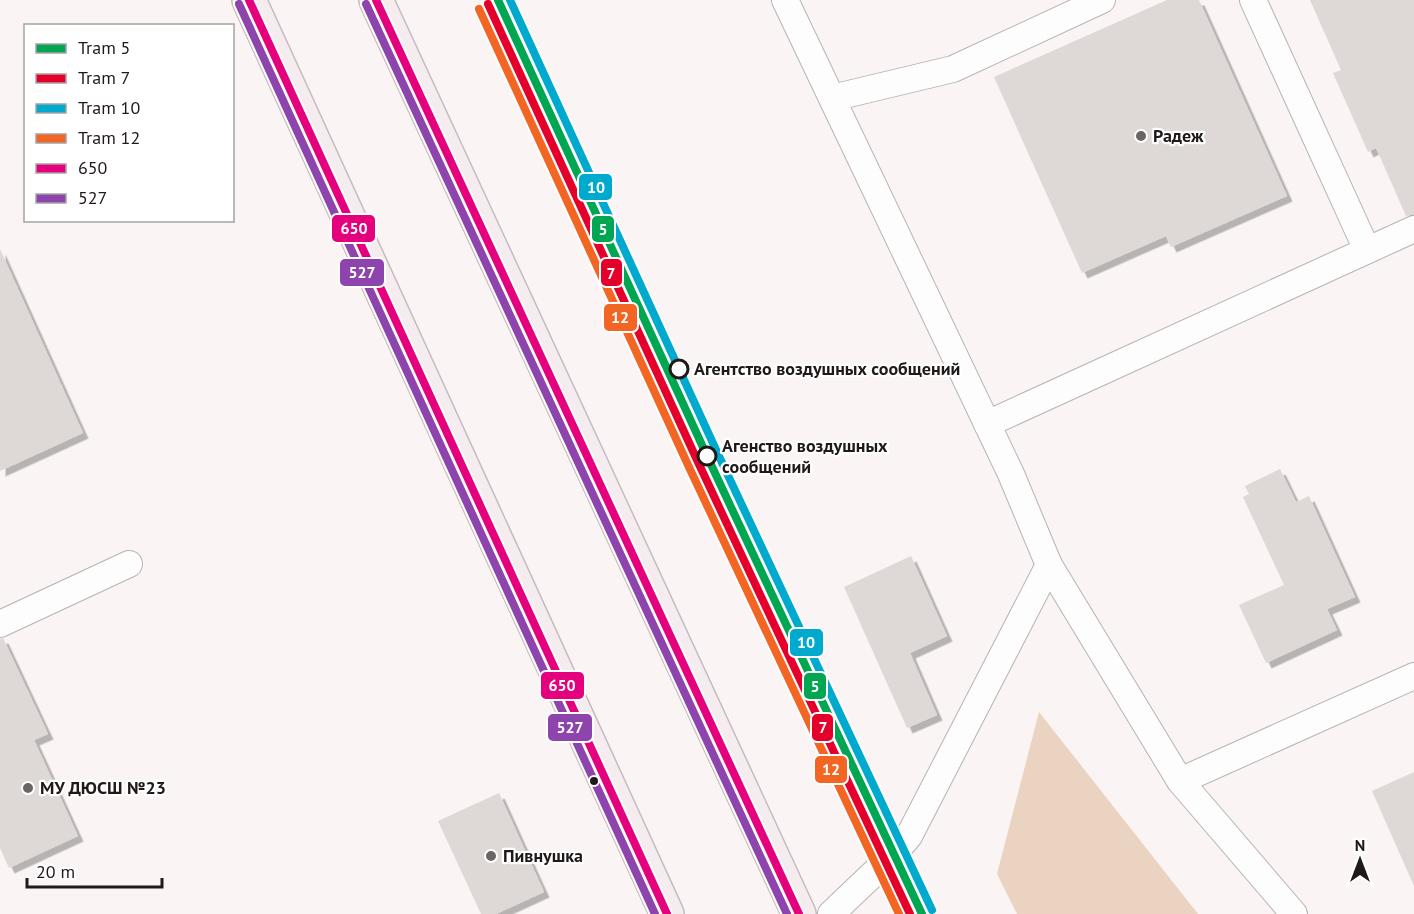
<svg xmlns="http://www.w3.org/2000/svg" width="1414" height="914" font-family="'PT Sans',sans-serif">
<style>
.forest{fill:#ead3c0}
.building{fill:#ded8d6;filter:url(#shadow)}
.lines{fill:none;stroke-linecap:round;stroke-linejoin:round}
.lane-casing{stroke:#b9b2b2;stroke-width:28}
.highway-casing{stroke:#c7bbc0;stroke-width:36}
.lane{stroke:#fefdfd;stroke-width:26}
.highway{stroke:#f5ecf0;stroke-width:33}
.bus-1-casing{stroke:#fff;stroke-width:12}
.bus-2-casing{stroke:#fff;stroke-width:12}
.bus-1{stroke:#e5007d;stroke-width:8}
.bus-2{stroke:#8e44ad;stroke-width:8}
.tram-1-casing{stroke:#fff;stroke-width:12}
.tram-2-casing{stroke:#fff;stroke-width:12}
.tram-3-casing{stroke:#fff;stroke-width:12}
.tram-4-casing{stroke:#fff;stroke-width:12}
.tram-1{stroke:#00a651;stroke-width:8}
.tram-2{stroke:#e4002b;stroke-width:8}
.tram-3{stroke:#00a9ce;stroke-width:8}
.tram-4{stroke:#f26522;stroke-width:8}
.poi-dot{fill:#6c6566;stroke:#fff;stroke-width:2}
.stop-dot{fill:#fff;stroke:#201819;stroke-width:3}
.bus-dot{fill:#201819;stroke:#fff;stroke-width:2}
.labels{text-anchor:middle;stroke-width:4.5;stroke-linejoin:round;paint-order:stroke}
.poi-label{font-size:18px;font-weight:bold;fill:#201819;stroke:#fff;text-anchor:start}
.stop-label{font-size:18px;font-weight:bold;fill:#201819;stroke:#fff;text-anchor:start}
.line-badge{stroke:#fff;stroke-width:2}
.badge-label{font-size:16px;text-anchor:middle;font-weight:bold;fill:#fff}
</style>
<defs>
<filter id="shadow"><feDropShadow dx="5.5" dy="5.5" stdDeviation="0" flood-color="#0004"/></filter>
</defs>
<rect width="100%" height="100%" fill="#faf4f4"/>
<!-- forest -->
<polygon class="forest" points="1039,712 1198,914 1017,914 997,874"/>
<!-- building -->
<g class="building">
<polygon points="1167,0 1199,0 1287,196 1171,247 1166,236 1082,273 994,77"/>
<polygon points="1310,0 1414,0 1414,214 1406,216 1376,148 1368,152 1333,73 1341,70"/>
<polygon points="0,249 83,433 0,471"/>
<polygon points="1280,469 1296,502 1309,496 1355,597 1327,609 1337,630 1266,663 1239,605 1284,585 1243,497 1249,494 1245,486"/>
<polygon points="911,556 947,636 910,653 937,715 907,728 844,587"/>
<polygon points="3,638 48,734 34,740 78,836 9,868 0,848 0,639"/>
<polygon points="1414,772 1414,886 1372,791"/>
<polygon points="499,793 544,892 496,914 481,914 438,821"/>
</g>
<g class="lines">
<defs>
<g id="lane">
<polyline points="785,0 1011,474 1049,565 909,836 894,854 831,914"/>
<polyline points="1253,0 1367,250"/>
<polyline points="832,98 953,69 1102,0"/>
<polyline points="987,424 1414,229"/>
<polyline points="1049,565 1180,781 1414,676"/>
<polyline points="0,624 129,564"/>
<polyline points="1180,781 1294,914"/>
</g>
<g id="highway">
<polyline points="249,0 667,914"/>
<polyline points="376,0 799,914"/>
</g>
</defs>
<!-- lane casing -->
<use href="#lane" class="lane-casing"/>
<!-- highway casing -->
<use href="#highway" class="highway-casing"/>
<!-- lane -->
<use href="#lane" class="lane"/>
<!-- highway -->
<use href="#highway" class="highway"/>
<defs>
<g id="bus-1">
<polyline points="249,0 667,914"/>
<polyline points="376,0 799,914"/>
</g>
<g id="bus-2">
<polyline points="239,4 655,914"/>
<polyline points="366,4 787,914"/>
</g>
</defs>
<!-- bus-1 casing -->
<use href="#bus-1" class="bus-1-casing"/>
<!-- bus-2 casing -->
<use href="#bus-2" class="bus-2-casing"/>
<!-- bus-1 -->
<use href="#bus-1" class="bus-1"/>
<!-- bus-2 -->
<use href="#bus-2" class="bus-2"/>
<defs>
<polyline id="tram-1" points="498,0 707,456 922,914"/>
<polyline id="tram-2" points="488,4 697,460 910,914"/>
<polyline id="tram-3" points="510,0 717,452 932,910"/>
<polyline id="tram-4" points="479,9 688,465 899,914"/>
</defs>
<!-- tram-1 casing -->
<use href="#tram-1" class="tram-1-casing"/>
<!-- tram-2 casing -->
<use href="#tram-2" class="tram-2-casing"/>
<!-- tram-3 casing -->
<use href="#tram-3" class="tram-3-casing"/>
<!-- tram-4 casing -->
<use href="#tram-4" class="tram-4-casing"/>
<!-- tram-1 -->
<use href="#tram-1" class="tram-1"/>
<!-- tram-2 -->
<use href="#tram-2" class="tram-2"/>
<!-- tram-3 -->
<use href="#tram-3" class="tram-3"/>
<!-- tram-4 -->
<use href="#tram-4" class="tram-4"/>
</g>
<!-- markers -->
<g class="poi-dot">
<circle cx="1141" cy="136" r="6"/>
<circle cx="28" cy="788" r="6"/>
<circle cx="491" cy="856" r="6"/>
</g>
<g class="stop-dot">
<circle cx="679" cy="369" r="9"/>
<circle cx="707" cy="456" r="9"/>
</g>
<circle class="bus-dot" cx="594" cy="781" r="5"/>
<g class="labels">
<!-- poi labels -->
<g class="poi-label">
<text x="1153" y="142">Радеж</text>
<text x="40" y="794">МУ ДЮСШ №23</text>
<text x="503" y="862">Пивнушка</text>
</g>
<!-- stop labels -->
<g class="stop-label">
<text x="694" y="375">Агентство воздушных сообщений</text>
<text x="722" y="452">Агенство воздушных<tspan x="722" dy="21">сообщений</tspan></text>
</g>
</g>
<g class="line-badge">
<rect x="578" y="173" width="35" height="28" rx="6" fill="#00a9ce"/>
<rect x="331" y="214" width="45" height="29" rx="6" fill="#e5007d"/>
<rect x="591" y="215" width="24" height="28" rx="6" fill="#00a651"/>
<rect x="339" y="258" width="46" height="29" rx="6" fill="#8e44ad"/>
<rect x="600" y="258" width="23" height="29" rx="6" fill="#e4002b"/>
<rect x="603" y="303" width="35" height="29" rx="6" fill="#f26522"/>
<rect x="789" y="628" width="35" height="29" rx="6" fill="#00a9ce"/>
<rect x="540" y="671" width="45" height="29" rx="6" fill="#e5007d"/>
<rect x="803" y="672" width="24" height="28" rx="6" fill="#00a651"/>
<rect x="547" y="713" width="46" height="29" rx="6" fill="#8e44ad"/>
<rect x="811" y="713" width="23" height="29" rx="6" fill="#e4002b"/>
<rect x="814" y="755" width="34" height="29" rx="6" fill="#f26522"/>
</g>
<g class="badge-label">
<text x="596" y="193">10</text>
<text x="354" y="234">650</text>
<text x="603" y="235">5</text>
<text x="362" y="278">527</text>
<text x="611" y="279">7</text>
<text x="620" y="323">12</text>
<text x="806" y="648">10</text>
<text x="562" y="691">650</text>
<text x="815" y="692">5</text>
<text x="570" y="733">527</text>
<text x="823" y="733">7</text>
<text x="831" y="775">12</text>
</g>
<!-- legend -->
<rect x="24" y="24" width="210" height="198" fill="#ffffff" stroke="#a6a3a3" stroke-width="1.5"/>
<rect x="36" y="44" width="30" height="9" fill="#00a651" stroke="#a6a3a3" stroke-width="1.5"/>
<text x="78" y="54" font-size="18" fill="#201819">Tram 5</text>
<rect x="36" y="74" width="30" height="9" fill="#e4002b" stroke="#a6a3a3" stroke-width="1.5"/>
<text x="78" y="84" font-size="18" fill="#201819">Tram 7</text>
<rect x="36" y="104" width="30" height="9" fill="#00a9ce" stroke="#a6a3a3" stroke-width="1.5"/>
<text x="78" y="114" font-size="18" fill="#201819">Tram 10</text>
<rect x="36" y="134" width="30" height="9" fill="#f26522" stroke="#a6a3a3" stroke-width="1.5"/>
<text x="78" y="144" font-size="18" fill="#201819">Tram 12</text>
<rect x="36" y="164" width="30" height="9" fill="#e5007d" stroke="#a6a3a3" stroke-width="1.5"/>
<text x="78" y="174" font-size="18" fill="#201819">650</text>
<rect x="36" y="194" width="30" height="9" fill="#8e44ad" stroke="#a6a3a3" stroke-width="1.5"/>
<text x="78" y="204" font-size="18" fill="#201819">527</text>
<!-- north arrow -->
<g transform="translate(1360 860)" stroke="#ffffff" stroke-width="4.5" paint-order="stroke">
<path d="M0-4.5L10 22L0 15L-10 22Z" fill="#201819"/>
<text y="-9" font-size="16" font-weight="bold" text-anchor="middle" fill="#201819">N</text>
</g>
<!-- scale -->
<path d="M27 878v9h135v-9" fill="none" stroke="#201819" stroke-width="3"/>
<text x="36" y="878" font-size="18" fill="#201819" stroke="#ffffff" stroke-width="4.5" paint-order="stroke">20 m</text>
</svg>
